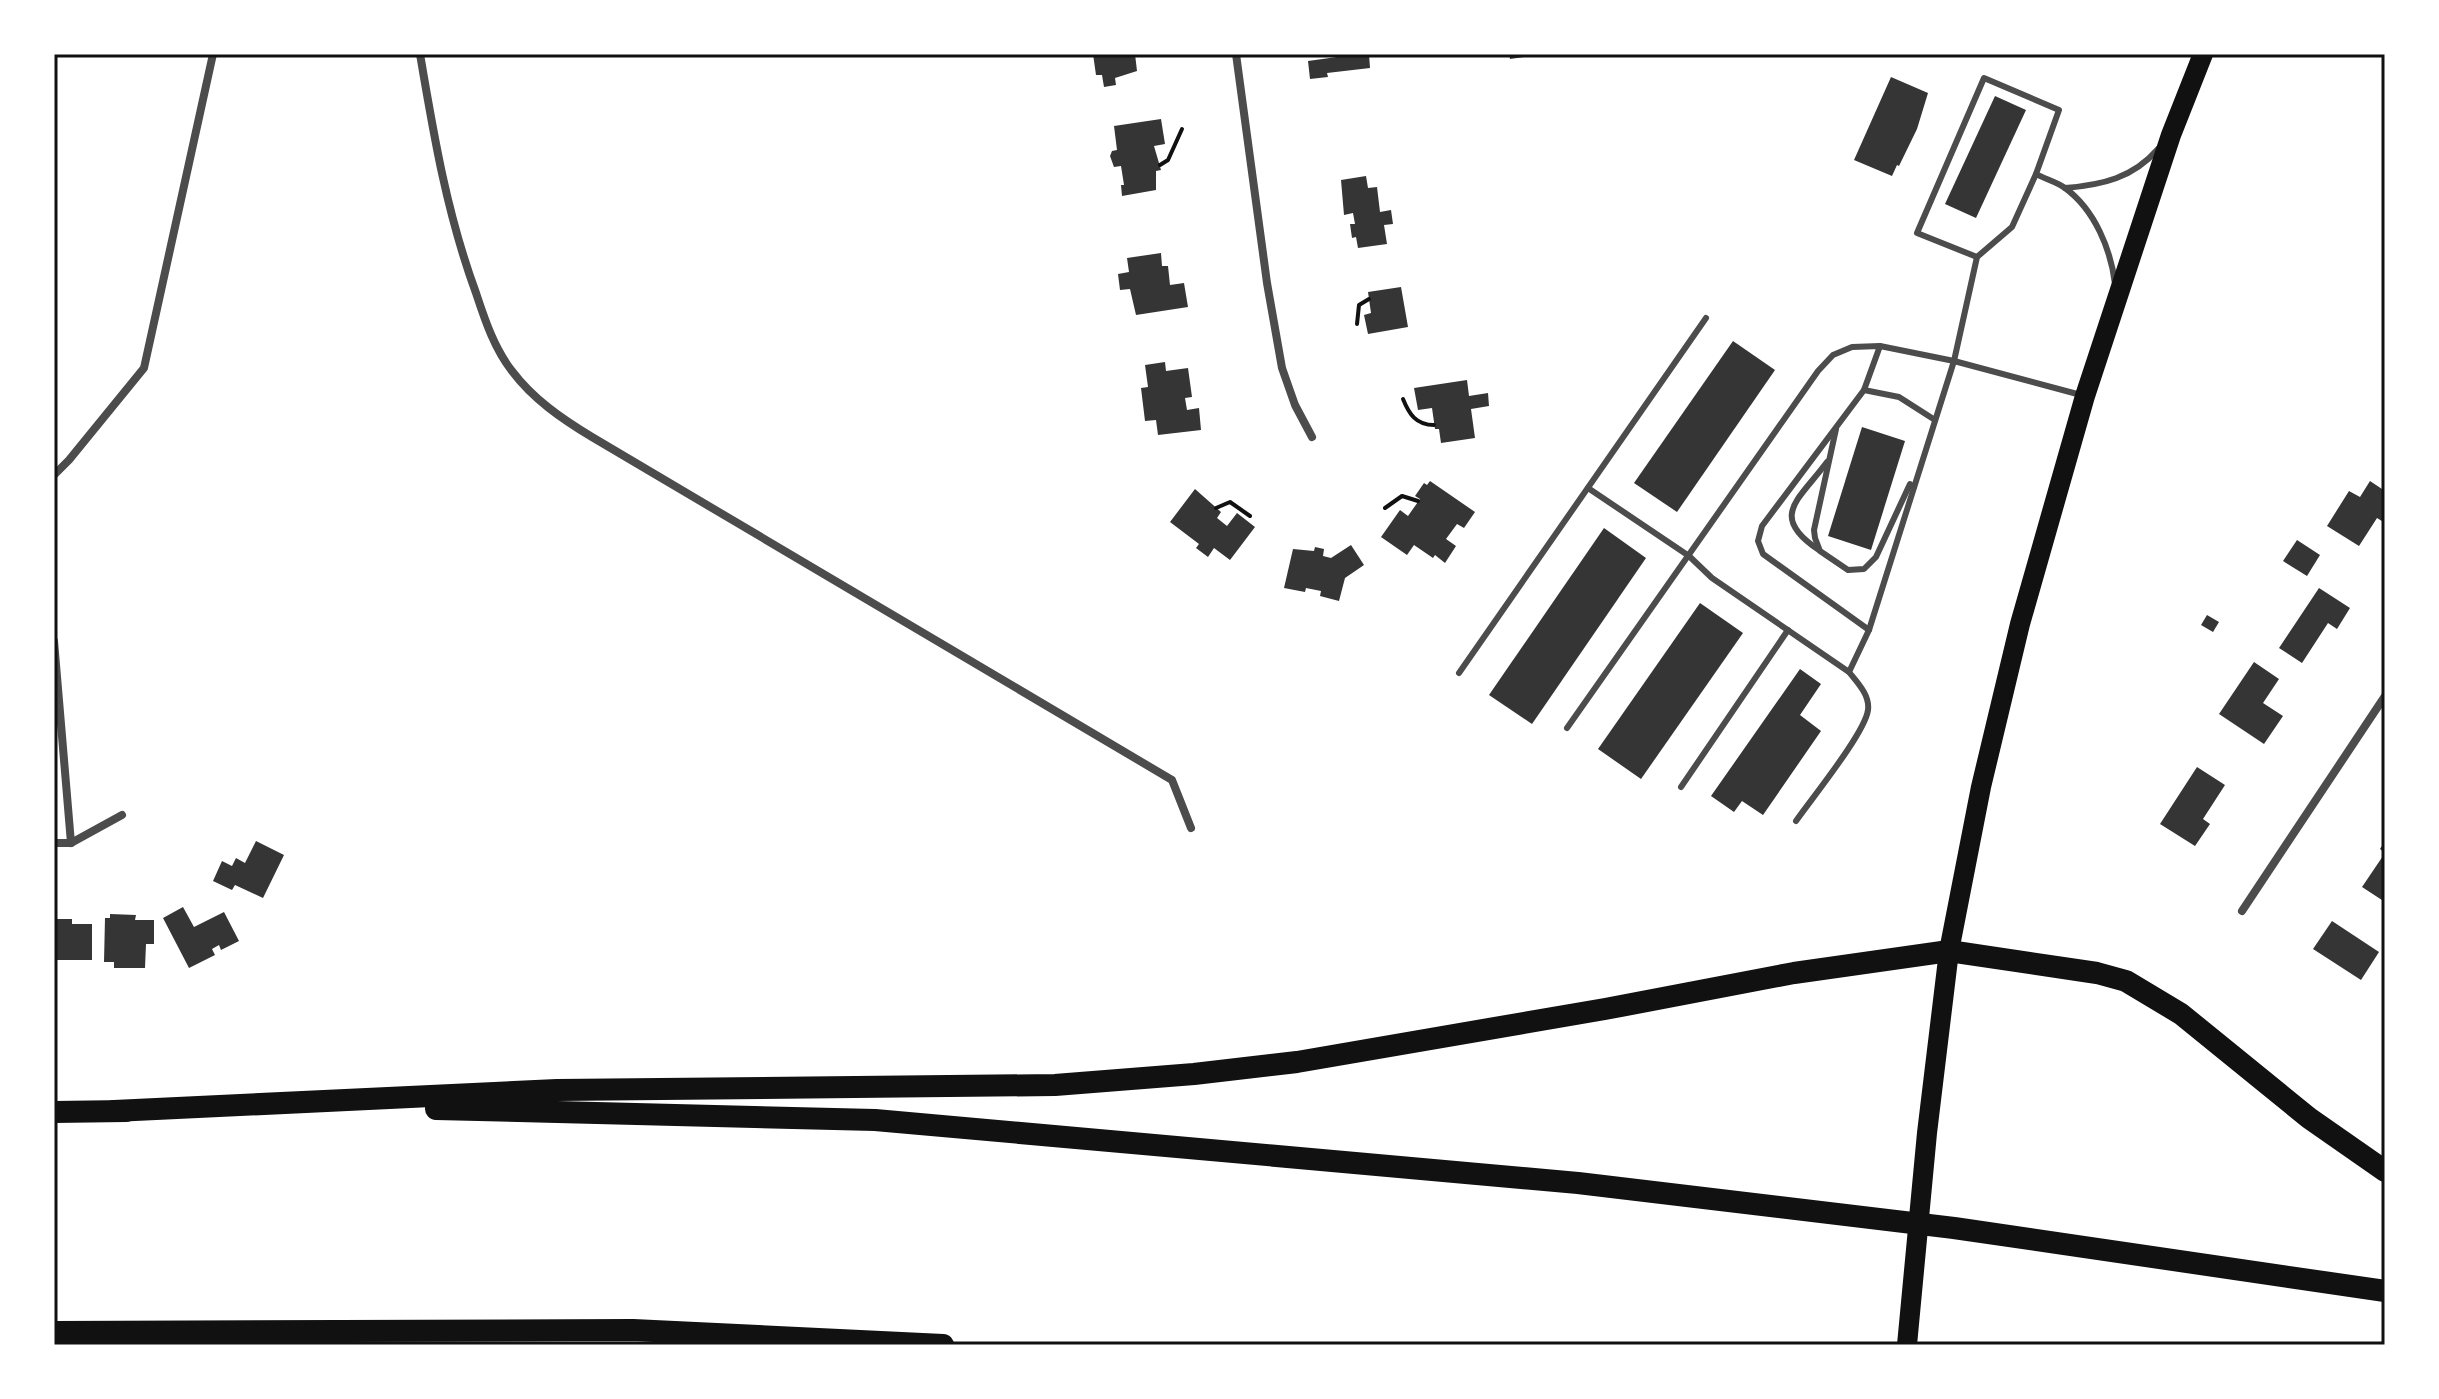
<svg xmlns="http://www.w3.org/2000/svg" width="2439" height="1399" font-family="'Asap Condensed',sans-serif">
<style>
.building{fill:#353535}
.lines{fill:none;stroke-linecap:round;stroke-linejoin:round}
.path{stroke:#111;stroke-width:4}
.service{stroke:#4c4c4c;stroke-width:6}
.minor{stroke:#4c4c4c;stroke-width:8}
.primary{stroke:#111;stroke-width:20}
.motorway{stroke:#111;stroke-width:22}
.neatline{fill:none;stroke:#111;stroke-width:3}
</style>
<rect width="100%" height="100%" fill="#fff"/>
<!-- building -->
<g class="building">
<polygon points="1093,54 1135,54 1137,71 1115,78 1116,85 1104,87 1102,75 1096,75"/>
<polygon points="1344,54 1369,54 1370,68 1327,73 1328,77 1310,79 1308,61 1344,56"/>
<polygon points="1509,54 1532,54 1532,56 1510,59"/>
<polygon points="1891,77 1928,93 1917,129 1899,166 1897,165 1892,176 1854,160"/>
<polygon points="1995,96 2026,110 1976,218 1945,204"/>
<polygon points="1161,119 1165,144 1154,146 1161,170 1156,171 1156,190 1122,196 1121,185 1124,185 1121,166 1114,167 1110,156 1112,151 1117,150 1114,126"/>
<polygon points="1366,176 1368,188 1377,187 1380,212 1391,210 1393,224 1384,225 1387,244 1358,248 1356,237 1352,238 1350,224 1355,224 1353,213 1344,215 1341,180"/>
<polygon points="1161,253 1162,266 1168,266 1170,285 1184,283 1188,307 1136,315 1130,289 1120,290 1118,274 1129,272 1127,258"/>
<polygon points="1401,287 1408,327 1368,334 1364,315 1371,313 1368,292"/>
<polygon points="1733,341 1775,370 1677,512 1634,483"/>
<polygon points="1165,362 1166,371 1188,368 1192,397 1185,398 1187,410 1199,408 1201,430 1158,435 1156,420 1145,421 1141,388 1148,387 1145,365"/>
<polygon points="1467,380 1469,396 1488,393 1489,406 1471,409 1475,438 1441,443 1439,429 1435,429 1432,408 1418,410 1414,388"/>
<polygon points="1862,427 1905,441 1871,550 1828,536"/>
<polygon points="1430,481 1475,512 1464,528 1457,524 1446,539 1456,546 1445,563 1435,555 1433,558 1414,545 1407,555 1381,537 1400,510 1408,516 1420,499 1415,496 1424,483 1427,485"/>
<polygon points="2370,481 2385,491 2385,523 2377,518 2359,546 2327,526 2349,491 2360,497"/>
<polygon points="1195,489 1221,512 1217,518 1227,526 1237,513 1255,527 1230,560 1214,548 1208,557 1196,548 1199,544 1170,522"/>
<polygon points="1604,528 1646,558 1532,724 1489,695"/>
<polygon points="2297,540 2320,555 2307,576 2283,561"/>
<polygon points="1351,545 1364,565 1345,578 1339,601 1320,596 1321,591 1306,588 1305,592 1284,588 1293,549 1314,551 1315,547 1324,549 1323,556 1331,558"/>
<polygon points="2319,588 2350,608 2337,629 2328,623 2302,663 2279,648"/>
<polygon points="1700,603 1743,633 1641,779 1598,749"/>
<polygon points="2207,615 2219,622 2213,632 2201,625"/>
<polygon points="2254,662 2279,679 2263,703 2283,716 2264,744 2219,714"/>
<polygon points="1800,669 1821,684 1800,715 1821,731 1763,815 1742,801 1734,812 1711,796"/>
<polygon points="2197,767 2225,785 2203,819 2210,824 2195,846 2160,824"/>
<polygon points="256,841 284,855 263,898 235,885 232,890 213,881 222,861 232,866 236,858 245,863"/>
<polygon points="2385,841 2385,902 2362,887 2385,853 2380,849"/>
<polygon points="183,907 194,927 224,912 239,941 221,950 219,945 212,949 215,955 189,968 163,918"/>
<polygon points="110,914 136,915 135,920 154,920 154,944 146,944 145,968 114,968 114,962 104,962 105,918 110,918"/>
<polygon points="54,919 72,919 72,924 92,924 92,960 54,960"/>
<polygon points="2332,921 2379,952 2361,980 2313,949"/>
</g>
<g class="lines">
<!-- path -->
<g class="path">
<polyline points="1160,165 1168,160 1182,129"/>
<polyline points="1357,324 1359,305 1369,299"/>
<path d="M1403,399C1409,414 1416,425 1434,425"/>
<polyline points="1216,508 1230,502 1250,516"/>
<polyline points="1385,508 1402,496 1418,501"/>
</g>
<!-- service -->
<g class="service">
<path d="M2065,188C2102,185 2133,178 2158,149"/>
<path d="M1977,257L1917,233L1984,78L2059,110L2036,174C2045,179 2057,182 2065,188C2095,210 2111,250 2115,284"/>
<polyline points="1864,390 1899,397 1935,420"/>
<polyline points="1836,429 1814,530 1815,538 1820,551 1848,570 1864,569 1876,557 1910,484"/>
<path d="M1588,488L1689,556L1712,578L1849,672C1857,682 1870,695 1868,710C1865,733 1812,798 1796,821"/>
<path d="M1819,550C1768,516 1799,500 1827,462"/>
<polyline points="1869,630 1763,554 1758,541 1762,526 1864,390 1880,346"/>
<polyline points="1849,672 1869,630 1954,361 1977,257 2012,227 2036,174"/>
<polyline points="1459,673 1706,318"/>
<polyline points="1567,728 1818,371 1833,355 1852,347 1880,346 1954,361 2081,395"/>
<polyline points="1681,787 1788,630"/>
</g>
<!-- minor -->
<g class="minor">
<path d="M420,54C434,137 447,214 476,293C485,320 494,348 512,371C533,399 562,419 592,437L1172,780L1191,828"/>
<polyline points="1236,54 1267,283 1282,368 1295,405 1312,437"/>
<polyline points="54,475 69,460 144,368 213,54"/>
<polyline points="54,641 71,843 54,843"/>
<polyline points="71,843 122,815"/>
<polyline points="2242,911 2385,696"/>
</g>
<!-- primary -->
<polyline class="primary" points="1907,1345 1927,1133 1949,951 1981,787 2020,624 2085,396 2171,135 2203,54"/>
<!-- motorway -->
<g class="motorway">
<polyline points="436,1109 875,1120 1578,1183 1954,1228 2385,1291"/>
<polyline points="114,1111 557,1090 1055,1085 1194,1074 1297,1062 1605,1009 1794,973 1949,951 2097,973 2126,981 2181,1014 2309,1118 2385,1171"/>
<polyline points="54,1112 126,1111"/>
<polyline points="54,1332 633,1330 943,1345"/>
</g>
</g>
<!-- border -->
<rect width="2439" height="1399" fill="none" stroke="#ffffff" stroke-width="112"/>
<rect x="56" y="56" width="2327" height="1287" class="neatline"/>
</svg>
